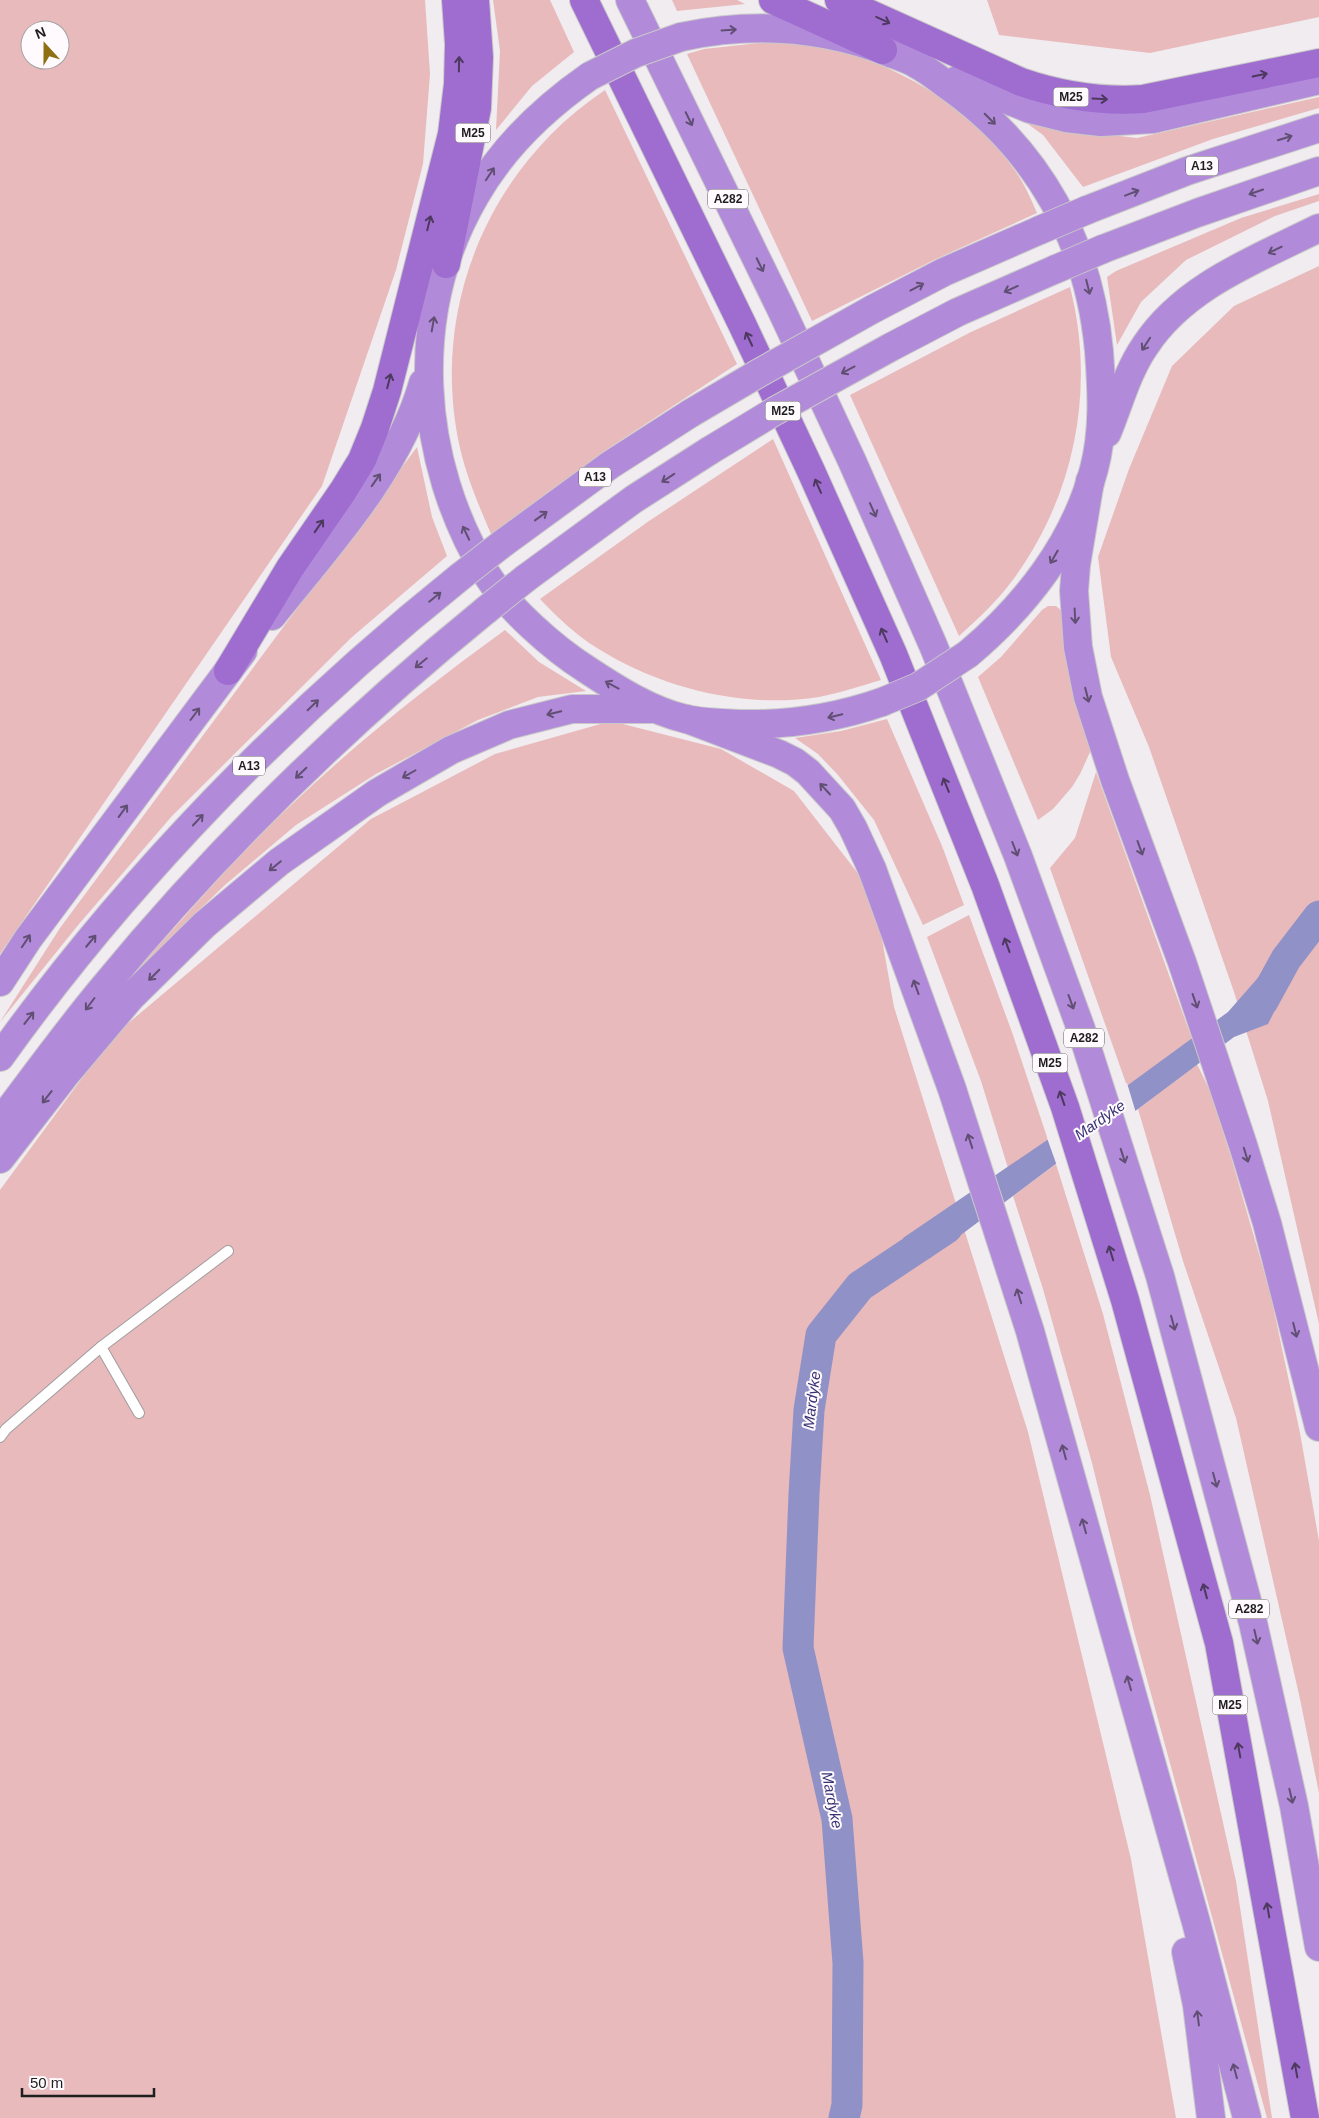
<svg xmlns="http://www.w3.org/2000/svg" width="1319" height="2118" font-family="Helvetica,sans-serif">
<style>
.green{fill:#e8babb;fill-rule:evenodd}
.water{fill:#9092c7}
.pier{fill:#f0ecf0}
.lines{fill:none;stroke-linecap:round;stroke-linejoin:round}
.river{stroke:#9092c7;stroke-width:31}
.service-casing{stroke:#a09da0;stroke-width:12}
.trunk-casing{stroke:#c9c9c9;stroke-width:30}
.motorway-casing{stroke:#c9c9c9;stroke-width:30}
.service{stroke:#fff;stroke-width:10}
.trunk{stroke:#b28ada;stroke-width:28}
.motorway{stroke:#9f6cd0;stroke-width:28}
.trunk-bridge-casing{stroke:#c9c9c9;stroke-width:30;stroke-linecap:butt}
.trunk-bridge{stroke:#b28ada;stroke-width:28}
.oneway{stroke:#4c395d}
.oneway2{stroke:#614f73}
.labels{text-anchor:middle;stroke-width:4;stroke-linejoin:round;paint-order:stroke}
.shield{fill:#fefafd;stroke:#626062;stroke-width:1}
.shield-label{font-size:12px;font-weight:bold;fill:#1f1e1f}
.water-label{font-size:15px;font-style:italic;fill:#363273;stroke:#fefafd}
</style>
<rect width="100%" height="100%" fill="#f0ecf0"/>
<!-- green -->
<g class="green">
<path d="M0,0H425L430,74L423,164L396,270L322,486L0,954ZM30,30H60V60H30Z"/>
<polygon points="493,0 550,0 574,52 532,86 496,130 500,51"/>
<polygon points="672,0 737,0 745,4 677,11"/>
<polygon points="987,0 1319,0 1319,17 1150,53 999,35"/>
<path d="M759,43C773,43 787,42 801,44C884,54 969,103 1016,172C1025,185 1031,199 1037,213L936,259L812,321L687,54L704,49Z"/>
<path d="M605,90L737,364L603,452L491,534C479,506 467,478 460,448C429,310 488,168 605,90Z"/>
<polygon points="1319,97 1319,108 1213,139 1083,187 1043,135 1021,119 1103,134 1137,138"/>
<polygon points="1319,194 1319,201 1275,216 1186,260 1141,302 1117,345 1107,277 1116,271 1241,218"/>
<polygon points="1319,266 1319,1324 1268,1101 1234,992 1149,747 1111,657 1098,557 1129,469 1172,366 1234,306"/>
<path d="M1070,287C1096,389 1075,496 1012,581C997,601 978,619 959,636L850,395L971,332Z"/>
<path d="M773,439L881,680C860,686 840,693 819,697C743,709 661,688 597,648C576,635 557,617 540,599L649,521Z"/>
<polygon points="417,447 432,517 447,556 352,637 172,816 79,924 0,1022 60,928"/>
<polygon points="1048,606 1056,606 1062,611 1096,739 1080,774 1072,787 1053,809 1038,820 978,677 1001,657 1042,610"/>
<path d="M505,630L539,662L586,691L538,697L478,720L376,774L296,825L225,885L135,972C185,916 234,859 288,808C356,743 429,685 505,630Z"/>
<polygon points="887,719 942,846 964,905 923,925 874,820 838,775 818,754 795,738 841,731"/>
<polygon points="611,721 721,749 794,791 874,894 894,1007 1028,1432 1131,1859 1176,2118 0,2118 0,1190 113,1036 371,819 495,754"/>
<polygon points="1096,772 1192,1039 1127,1086 1050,868 1075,838"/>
<polygon points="969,915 1013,1035 1048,1140 1008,1168 981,1081 927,937"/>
<polygon points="1197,1064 1210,1091 1231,1157 1270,1292 1300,1433 1319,1541 1319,1793 1300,1699 1236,1418 1183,1261 1138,1109"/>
<polygon points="1056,1164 1103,1314 1150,1495 1236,1881 1272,2118 1267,2118 1133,1628 1092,1463 1043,1289 1013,1196"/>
</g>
<!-- water -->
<polygon class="water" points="1270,964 1283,985 1274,1012 1268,1024 1234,1037 1138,1109 1057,1163 930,1258 917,1262 903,1238 1128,1085 1228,1012"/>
<!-- pier -->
<polygon class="pier" points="1127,1083 1136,1113 1057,1166 1047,1138"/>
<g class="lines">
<!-- river -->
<g class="river">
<polyline points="1252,1010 1263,1001 1286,959 1319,916"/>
<polyline points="844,2118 847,2105 848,1963 837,1819 798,1648 804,1494 809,1410 821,1335 860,1286 947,1228"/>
</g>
<defs>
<g id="service">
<polyline points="101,1347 139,1413"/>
<polyline points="0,1437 6,1429 101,1347 228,1251"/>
</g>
<g id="trunk">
<polyline points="630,0 781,309 852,461 933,645 1018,856 1081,1029 1160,1276 1253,1623 1294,1806 1319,1947"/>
<path d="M681,37C752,22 822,26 890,53C898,56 908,59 916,64C928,70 940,80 951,88C1040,152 1089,243 1099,351C1102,391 1104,431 1094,469C1075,543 1025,606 968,654"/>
<path d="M590,76C544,108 503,147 475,196C407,313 417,461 487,575C508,608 553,648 586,669C616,689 651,711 686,719C704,723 724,723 742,724C790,725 836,718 882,702"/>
<polyline points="957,80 1030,109 1066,118 1101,122 1154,119 1319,80"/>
<polyline points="1087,210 1187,171 1319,128"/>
<polyline points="1103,249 1197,213 1319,171"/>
<polyline points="873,309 944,272 1040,230"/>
<polyline points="891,347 958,312 1056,269"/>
<path d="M1107,433C1119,404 1127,372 1145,346C1184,286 1257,259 1319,228"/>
<polyline points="1090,481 1076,565 1074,591 1078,647 1088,697 1115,780 1182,962 1243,1145 1267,1223 1319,1427"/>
<polyline points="502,544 610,465 691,413"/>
<polyline points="526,578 634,499 709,451"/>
<path d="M272,616C328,546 398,471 423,383"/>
<polyline points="687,719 779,754 795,762 808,772 842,809 853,828 872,869 952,1089 1030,1331 1196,1922 1247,2118"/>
<polyline points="0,982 28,939 243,651"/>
<path d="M0,1057C128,878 290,713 461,576"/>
<path d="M0,1122C34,1077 68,1030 104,987C218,848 346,724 486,610"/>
<polyline points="0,1159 66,1074 131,997 204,925 279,862 377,793 451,750 509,725 572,709 651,709"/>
<polyline points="1186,1952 1197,2005 1211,2118"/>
</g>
<g id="motorway">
<polyline points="584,0 742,324 811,471 893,654 985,885 1065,1107 1125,1300 1219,1643 1305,2118"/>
<polyline points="773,0 883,50"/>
<path d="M839,0L1021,82C1062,96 1100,102 1143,99L1319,63"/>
<polyline points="446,264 477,108 479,57 475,0"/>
<polyline points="228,671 290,568 343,491 362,460 375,428 387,391 452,134 458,84 459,44 456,0"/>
</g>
</defs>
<!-- service casing -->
<use href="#service" class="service-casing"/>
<!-- trunk casing -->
<use href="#trunk" class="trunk-casing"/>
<!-- motorway casing -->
<use href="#motorway" class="motorway-casing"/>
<!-- service -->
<use href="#service" class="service"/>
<!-- trunk -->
<use href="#trunk" class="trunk"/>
<!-- motorway -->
<use href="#motorway" class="motorway"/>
<defs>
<g id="trunk-bridge">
<polyline points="590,76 636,53 681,37"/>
<polyline points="1040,230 1087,210"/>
<polyline points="1056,269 1103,249"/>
<polyline points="691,413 759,373 873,309"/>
<polyline points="709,451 775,411 891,347"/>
<polyline points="461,576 502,544"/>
<polyline points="486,610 526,578"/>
<polyline points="882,702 918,687 968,654"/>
</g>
</defs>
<!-- trunk-bridge casing -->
<use href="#trunk-bridge" class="trunk-bridge-casing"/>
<!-- trunk-bridge -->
<use href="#trunk-bridge" class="trunk-bridge"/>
</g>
<!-- one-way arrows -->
<defs><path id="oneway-shaft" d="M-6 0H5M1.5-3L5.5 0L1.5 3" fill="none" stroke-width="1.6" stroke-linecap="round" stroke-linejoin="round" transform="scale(1.25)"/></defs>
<g class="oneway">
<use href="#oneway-shaft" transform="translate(883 20) rotate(25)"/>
<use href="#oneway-shaft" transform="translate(459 64) rotate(-89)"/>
<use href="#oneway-shaft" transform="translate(1260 75) rotate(-12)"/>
<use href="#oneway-shaft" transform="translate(1100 99) rotate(3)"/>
<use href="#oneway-shaft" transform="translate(429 223) rotate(-76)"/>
<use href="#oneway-shaft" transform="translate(749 339) rotate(-115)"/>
<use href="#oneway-shaft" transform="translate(389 381) rotate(-76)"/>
<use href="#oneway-shaft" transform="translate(818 486) rotate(-114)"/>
<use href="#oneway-shaft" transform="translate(319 526) rotate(-55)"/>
<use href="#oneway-shaft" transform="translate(884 635) rotate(-114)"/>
<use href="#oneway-shaft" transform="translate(946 785) rotate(-112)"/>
<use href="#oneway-shaft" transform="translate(1007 945) rotate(-110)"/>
<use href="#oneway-shaft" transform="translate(1062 1098) rotate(-109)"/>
<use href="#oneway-shaft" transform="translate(1111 1253) rotate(-107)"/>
<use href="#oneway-shaft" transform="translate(1205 1591) rotate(-105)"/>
<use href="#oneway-shaft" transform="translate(1239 1750) rotate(-100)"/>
<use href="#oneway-shaft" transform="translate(1268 1910) rotate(-100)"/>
<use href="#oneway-shaft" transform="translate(1296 2070) rotate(-100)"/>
</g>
<g class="oneway2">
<use href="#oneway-shaft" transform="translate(729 30) rotate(-4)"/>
<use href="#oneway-shaft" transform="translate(689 119) rotate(64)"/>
<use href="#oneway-shaft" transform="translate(990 119) rotate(45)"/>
<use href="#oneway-shaft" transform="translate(1285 138) rotate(-17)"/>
<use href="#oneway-shaft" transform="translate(490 174) rotate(-56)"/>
<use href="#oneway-shaft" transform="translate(1256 192) rotate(161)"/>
<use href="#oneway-shaft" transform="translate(1132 193) rotate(-21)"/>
<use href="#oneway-shaft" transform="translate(1275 250) rotate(154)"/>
<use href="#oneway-shaft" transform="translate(760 265) rotate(64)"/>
<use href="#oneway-shaft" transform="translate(917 287) rotate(-28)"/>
<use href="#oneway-shaft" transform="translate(1088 287) rotate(76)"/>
<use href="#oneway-shaft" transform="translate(1011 289) rotate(156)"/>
<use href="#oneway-shaft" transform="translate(433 324) rotate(-80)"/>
<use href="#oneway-shaft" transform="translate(1146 344) rotate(123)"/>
<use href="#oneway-shaft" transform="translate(848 370) rotate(152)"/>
<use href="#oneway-shaft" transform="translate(668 478) rotate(147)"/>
<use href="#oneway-shaft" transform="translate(376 480) rotate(-55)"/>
<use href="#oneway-shaft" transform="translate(873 510) rotate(66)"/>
<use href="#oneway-shaft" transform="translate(541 516) rotate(-36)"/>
<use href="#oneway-shaft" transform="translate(466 533) rotate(-115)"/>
<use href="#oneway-shaft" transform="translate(1054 557) rotate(120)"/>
<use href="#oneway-shaft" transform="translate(435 597) rotate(-39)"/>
<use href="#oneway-shaft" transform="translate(1075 616) rotate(87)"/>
<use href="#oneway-shaft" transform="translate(421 663) rotate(141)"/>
<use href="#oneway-shaft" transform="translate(612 685) rotate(-152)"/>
<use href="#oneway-shaft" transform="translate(1087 695) rotate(76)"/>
<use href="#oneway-shaft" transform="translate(313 705) rotate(-44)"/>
<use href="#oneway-shaft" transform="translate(554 713) rotate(167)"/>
<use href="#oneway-shaft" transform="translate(195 714) rotate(-53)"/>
<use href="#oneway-shaft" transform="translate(835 716) rotate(167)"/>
<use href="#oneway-shaft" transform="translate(301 773) rotate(136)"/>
<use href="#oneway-shaft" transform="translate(409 774) rotate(150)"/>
<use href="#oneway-shaft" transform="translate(825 789) rotate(-133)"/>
<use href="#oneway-shaft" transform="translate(123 811) rotate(-54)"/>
<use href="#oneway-shaft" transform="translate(198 820) rotate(-47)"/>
<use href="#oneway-shaft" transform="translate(1140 848) rotate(70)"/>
<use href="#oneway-shaft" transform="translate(1015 849) rotate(69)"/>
<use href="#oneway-shaft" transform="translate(275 866) rotate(141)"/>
<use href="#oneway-shaft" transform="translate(26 941) rotate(-56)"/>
<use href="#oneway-shaft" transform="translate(91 941) rotate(-50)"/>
<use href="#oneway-shaft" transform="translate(154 975) rotate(135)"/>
<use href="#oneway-shaft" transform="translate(916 987) rotate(-110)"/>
<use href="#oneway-shaft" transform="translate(1195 1001) rotate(71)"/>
<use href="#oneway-shaft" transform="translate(1071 1002) rotate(70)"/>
<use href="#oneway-shaft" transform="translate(90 1004) rotate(127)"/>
<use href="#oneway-shaft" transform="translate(29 1018) rotate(-52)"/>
<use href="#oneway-shaft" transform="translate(47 1097) rotate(128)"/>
<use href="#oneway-shaft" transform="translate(970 1141) rotate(-108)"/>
<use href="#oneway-shaft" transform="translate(1246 1155) rotate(73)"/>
<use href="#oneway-shaft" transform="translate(1123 1156) rotate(72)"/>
<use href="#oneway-shaft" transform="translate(1019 1296) rotate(-107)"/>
<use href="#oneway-shaft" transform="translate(1173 1323) rotate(75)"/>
<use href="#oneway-shaft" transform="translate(1295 1330) rotate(76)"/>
<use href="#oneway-shaft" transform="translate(1064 1452) rotate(-105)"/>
<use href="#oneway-shaft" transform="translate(1215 1480) rotate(75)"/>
<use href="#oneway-shaft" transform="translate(1084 1526) rotate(-106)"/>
<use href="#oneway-shaft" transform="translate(1256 1637) rotate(77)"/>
<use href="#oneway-shaft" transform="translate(1129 1683) rotate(-106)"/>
<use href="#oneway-shaft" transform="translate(1291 1796) rotate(77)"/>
<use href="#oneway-shaft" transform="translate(1198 2018) rotate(-97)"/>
<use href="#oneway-shaft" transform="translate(1235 2071) rotate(-105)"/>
</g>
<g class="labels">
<!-- shield labels -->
<g class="shield">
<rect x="1053.5" y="87.5" width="35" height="19" rx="4"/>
<rect x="455.5" y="123.5" width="35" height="19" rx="4"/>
<rect x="1186" y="156.5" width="32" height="19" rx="4"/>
<rect x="708" y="189.5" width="40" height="19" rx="4"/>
<rect x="765.5" y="401.5" width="35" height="19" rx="4"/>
<rect x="579" y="467.5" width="32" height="19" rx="4"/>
<rect x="233" y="756.5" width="32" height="19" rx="4"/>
<rect x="1064" y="1028.5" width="40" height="19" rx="4"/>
<rect x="1032.5" y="1053.5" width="35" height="19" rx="4"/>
<rect x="1229" y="1599.5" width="40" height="19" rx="4"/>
<rect x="1212.5" y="1695.5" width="35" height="19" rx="4"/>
</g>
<g class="shield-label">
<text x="1071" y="101">M25</text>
<text x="473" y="137">M25</text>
<text x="1202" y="170">A13</text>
<text x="728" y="203">A282</text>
<text x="783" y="415">M25</text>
<text x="595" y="481">A13</text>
<text x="249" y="770">A13</text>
<text x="1084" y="1042">A282</text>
<text x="1050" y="1067">M25</text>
<text x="1249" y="1613">A282</text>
<text x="1230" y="1709">M25</text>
</g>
<!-- water labels -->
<g class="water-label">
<text transform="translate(1100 1120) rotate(-35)" y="5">Mardyke</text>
<text transform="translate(812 1400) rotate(-83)" y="5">Mardyke</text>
<text transform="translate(832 1800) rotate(79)" y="5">Mardyke</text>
</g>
</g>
<!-- north arrow -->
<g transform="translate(45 45) rotate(339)"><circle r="24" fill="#fefafd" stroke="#a5a2a4"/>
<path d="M0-4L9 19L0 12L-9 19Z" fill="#8e7013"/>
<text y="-8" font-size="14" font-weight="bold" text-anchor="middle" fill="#1f1e1f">N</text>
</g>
<!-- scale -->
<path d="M22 2088v8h132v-8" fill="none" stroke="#1f1e1f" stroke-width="2.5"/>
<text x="30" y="2088" font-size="15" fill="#1f1e1f" stroke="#fefafd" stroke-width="4" paint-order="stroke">50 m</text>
</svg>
